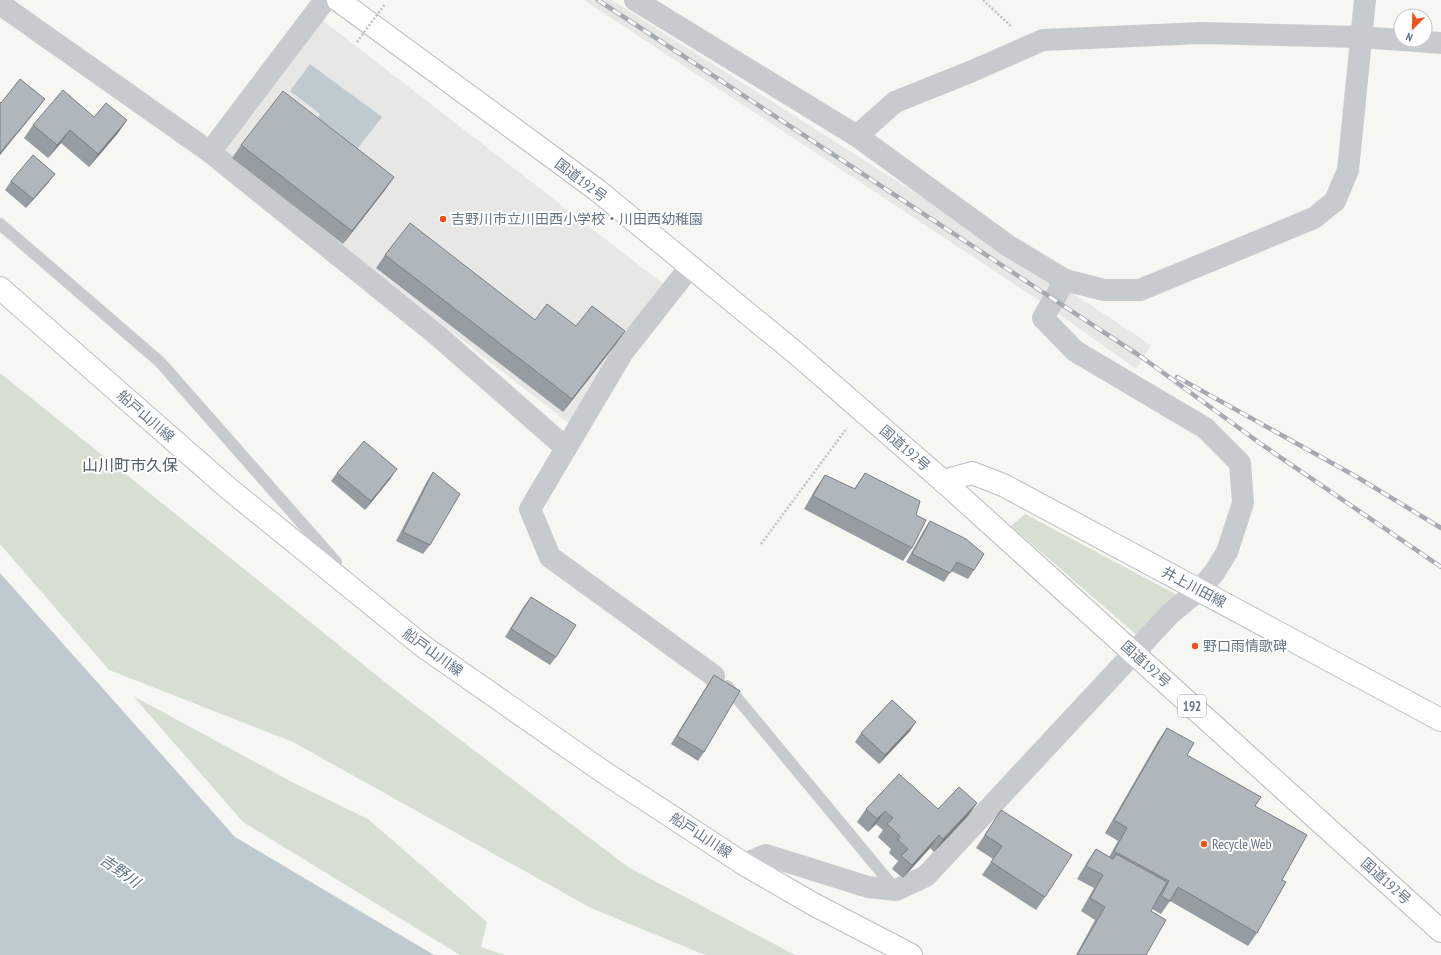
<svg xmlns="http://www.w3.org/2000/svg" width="1441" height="955" font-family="'PT Sans Narrow','Noto Sans JP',sans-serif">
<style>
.built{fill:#e7e8e6}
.green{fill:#d7dfd3}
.water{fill:#becacf}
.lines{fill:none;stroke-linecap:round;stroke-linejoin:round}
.secondary-casing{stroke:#babec3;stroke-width:24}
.highway-casing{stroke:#babcbf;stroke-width:24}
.path{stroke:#c1c2c4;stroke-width:2.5;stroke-dasharray:2 2;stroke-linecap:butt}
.lane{stroke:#c8cbce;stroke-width:12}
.street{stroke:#c8cbce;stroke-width:22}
.secondary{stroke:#fff;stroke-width:22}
.highway{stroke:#fff;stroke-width:22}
.rail-casing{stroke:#a5abb1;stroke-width:4.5}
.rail{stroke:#fff;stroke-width:3;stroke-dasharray:9;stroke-linecap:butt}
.path-bridge{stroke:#c1c2c4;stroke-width:2.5;stroke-dasharray:2 2;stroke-linecap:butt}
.wall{fill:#969da2}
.shaded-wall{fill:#7a7f84}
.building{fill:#afb6bc;stroke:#7a7f84}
.poi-dot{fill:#f05319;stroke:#fff;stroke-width:1.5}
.labels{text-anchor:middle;stroke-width:4;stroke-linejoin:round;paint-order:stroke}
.shield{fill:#fff;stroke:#929eaa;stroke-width:1}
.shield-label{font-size:13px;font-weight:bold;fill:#637586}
.street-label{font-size:14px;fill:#637586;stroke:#fff}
.poi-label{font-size:14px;fill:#637586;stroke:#fff;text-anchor:start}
.water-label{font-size:15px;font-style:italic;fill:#5f7783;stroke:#fff}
.quarter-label{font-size:16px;fill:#525f6a;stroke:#fff}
</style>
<rect width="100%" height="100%" fill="#f6f6f2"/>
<!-- built -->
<g class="built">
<polygon points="584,0 612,0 1062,286 1151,345 1143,358 1136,369 1049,307"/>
<polygon points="321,19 666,286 568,423 222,152"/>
</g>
<!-- green -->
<g class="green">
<polygon points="0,373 396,691 628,867 795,955 705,955 591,908 293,742 109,670 0,544"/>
<polygon points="1025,514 1181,597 1140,638 1011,526"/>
<polygon points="133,696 292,782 368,819 487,922 481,947 504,955 460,955 243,822"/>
</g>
<!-- water -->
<g class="water">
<polygon points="310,64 382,117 354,153 314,122 320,114 290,91"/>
<polygon points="0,573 235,837 434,955 0,955"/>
</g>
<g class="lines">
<defs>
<g id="secondary">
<polyline points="0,288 228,488 424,647 602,771 744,864 813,904 911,955"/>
<polyline points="943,481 972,473 1003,485 1441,720"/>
</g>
<polyline id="highway" points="338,0 597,190 797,354 943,481 1441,931"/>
</defs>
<!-- secondary casing -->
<use href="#secondary" class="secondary-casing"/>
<!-- highway casing -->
<use href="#highway" class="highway-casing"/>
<!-- path -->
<g class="path">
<polyline points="983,0 1012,27"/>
<polyline points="761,544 847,428"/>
</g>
<!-- lane -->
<g class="lane">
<polyline points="0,224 160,362 336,562 334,574"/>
<polyline points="727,686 896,890"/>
</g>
<!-- street -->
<g class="street">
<polyline points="635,0 857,136 1007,245 1065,280 1104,290 1140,290 1314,218 1335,201 1348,170 1365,0"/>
<polyline points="0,4 210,152 437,335 566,448"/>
<polyline points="1403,40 1441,43"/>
<polyline points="857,136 895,102 970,72 1043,40 1201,33 1360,37 1401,40"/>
<polyline points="210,152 325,0"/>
<polyline points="690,267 623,352 530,509 550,557 714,676"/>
<polyline points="744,864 766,855 868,887 896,890 926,876 1170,614 1199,590 1214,573 1227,552 1243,503 1240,463 1205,428 1075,351 1043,318 1065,280"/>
</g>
<!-- secondary -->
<use href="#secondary" class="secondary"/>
<!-- highway -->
<use href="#highway" class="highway"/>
<defs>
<g id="rail">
<polyline points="598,0 1143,358 1261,444 1441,567"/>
<polyline points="1177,377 1357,477 1441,528"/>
</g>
</defs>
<!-- rail casing -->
<use href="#rail" class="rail-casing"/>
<!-- rail -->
<use href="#rail" class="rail"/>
<!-- path-bridge -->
<polyline class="path-bridge" points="357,42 385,4"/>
</g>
<!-- wall -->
<g class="wall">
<polygon points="94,117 127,120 118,133 89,167 61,143 48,158 24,138 33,125"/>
<polygon points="241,145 394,177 385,190 343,244 232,158"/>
<polygon points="55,174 48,183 26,208 5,190 11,181"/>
<polygon points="385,255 535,320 576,326 625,331 616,344 563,412 376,268"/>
<polygon points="433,472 430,545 423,554 396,541 427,481"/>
<polygon points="337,473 391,478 365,510 331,481"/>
<polygon points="865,473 916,515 912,548 903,561 804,509 816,488 825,475 854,489"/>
<polygon points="930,521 974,570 968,579 951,571 944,582 906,562 924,530"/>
<polygon points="531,597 556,657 550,665 505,637 524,606"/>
<polygon points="714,675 704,752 698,761 671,744 708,684"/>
<polygon points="1167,728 1187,755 1255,806 1282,880 1257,933 1248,946 1170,901 1161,914 1152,909 1151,911 1146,955 1076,955 1095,920 1081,911 1094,888 1077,879 1087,862 1096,849 1109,857 1118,841 1105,833 1158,741"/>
<polygon points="910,731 879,764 855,742 861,733"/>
<polygon points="977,803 968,816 934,852 930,848 903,878 892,869 898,861 889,853 891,849 878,837 883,830 876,824 868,832 857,822 866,809 938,809"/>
<polygon points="1001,810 1045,897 1036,910 982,875 993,859 976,848"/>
</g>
<!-- shaded-wall -->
<g class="shaded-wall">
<polygon points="45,99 35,112 0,155 0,153"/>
<polygon points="127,120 118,133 89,167 98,154"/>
<polygon points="70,130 61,143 48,158 57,145"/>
<polygon points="55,174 48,183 26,208 33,199"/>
<polygon points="394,177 385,190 343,244 352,231"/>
<polygon points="625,331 616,344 563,412 572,399"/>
<polygon points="397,469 391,478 365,510 371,501"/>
<polygon points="916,722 910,731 879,764 885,755"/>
<polygon points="977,803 968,816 934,852 943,839"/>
<polygon points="885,811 876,824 868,832 877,819"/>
<polygon points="939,835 930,848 903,878 912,865"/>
</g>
<!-- building -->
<g class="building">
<polygon points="20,79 45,99 0,153 0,102 1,103"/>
<polygon points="63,90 94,117 106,103 127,120 98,154 70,130 57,145 33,125"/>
<polygon points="283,91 394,177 352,231 241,145"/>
<polygon points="33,155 55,174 33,199 11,181"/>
<polygon points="410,223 535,320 547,304 576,326 592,306 625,331 572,399 385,255"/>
<polygon points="364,441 397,469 371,501 337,473"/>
<polygon points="433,472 460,494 430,545 403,532"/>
<polygon points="865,473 920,501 916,515 926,520 912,548 813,496 825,475 855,489"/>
<polygon points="930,521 966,539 984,554 974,570 957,562 950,573 912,554"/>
<polygon points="531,597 576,625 556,657 511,629"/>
<polygon points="714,675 740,691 704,752 677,736"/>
<polygon points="892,700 916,722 885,755 861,733"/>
<polygon points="1167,728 1194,743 1187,755 1261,797 1255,806 1307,835 1282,880 1286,882 1257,933 1178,887 1170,901 1161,896 1169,881 1114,851 1127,828 1114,820"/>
<polygon points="899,774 938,809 959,787 977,803 943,839 939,835 912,865 901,856 908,849 898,840 900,836 887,824 893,818 885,811 877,819 866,809"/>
<polygon points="1001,810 1072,855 1045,897 991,862 1002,846 985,835"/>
<polygon points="1096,849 1113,859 1116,854 1167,882 1151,911 1166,920 1146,955 1077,955 1105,907 1090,898 1103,875 1086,866"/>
</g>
<!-- markers -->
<g class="poi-dot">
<circle cx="443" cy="219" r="4"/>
<circle cx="1195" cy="646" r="4"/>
<circle cx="1204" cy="844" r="4"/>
</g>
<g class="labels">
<!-- shield labels -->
<rect class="shield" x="1178" y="695" width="28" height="22" rx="3"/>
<g class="shield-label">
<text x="1192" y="711">192</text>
</g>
<!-- street labels -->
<g class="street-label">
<text transform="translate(581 180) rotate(37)" y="5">国道192号</text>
<text transform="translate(146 416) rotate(41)" y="5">船戸山川線</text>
<text transform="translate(905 448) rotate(41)" y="5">国道192号</text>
<text transform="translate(1194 587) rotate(28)" y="5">井上川田線</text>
<text transform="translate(433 652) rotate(36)" y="5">船戸山川線</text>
<text transform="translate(1146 664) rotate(42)" y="5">国道192号</text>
<text transform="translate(701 835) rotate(33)" y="5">船戸山川線</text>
<text transform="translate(1386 881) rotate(42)" y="5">国道192号</text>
</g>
<!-- poi labels -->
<g class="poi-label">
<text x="451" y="224">吉野川市立川田西小学校・川田西幼稚園</text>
<text x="1203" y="651">野口雨情歌碑</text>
<text x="1212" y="849">Recycle Web</text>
</g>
<!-- water labels -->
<g class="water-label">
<text transform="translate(120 871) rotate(35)" y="5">吉野川</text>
</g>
<!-- quarter labels -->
<g class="quarter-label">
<text x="130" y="471">山川町市久保</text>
</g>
</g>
<!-- north arrow -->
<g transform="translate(1413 28) rotate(203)"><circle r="19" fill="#ffffff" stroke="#c1c8cf"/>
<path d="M0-3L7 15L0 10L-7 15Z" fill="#f05319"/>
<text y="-6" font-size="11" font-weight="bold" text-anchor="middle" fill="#637586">N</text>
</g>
</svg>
